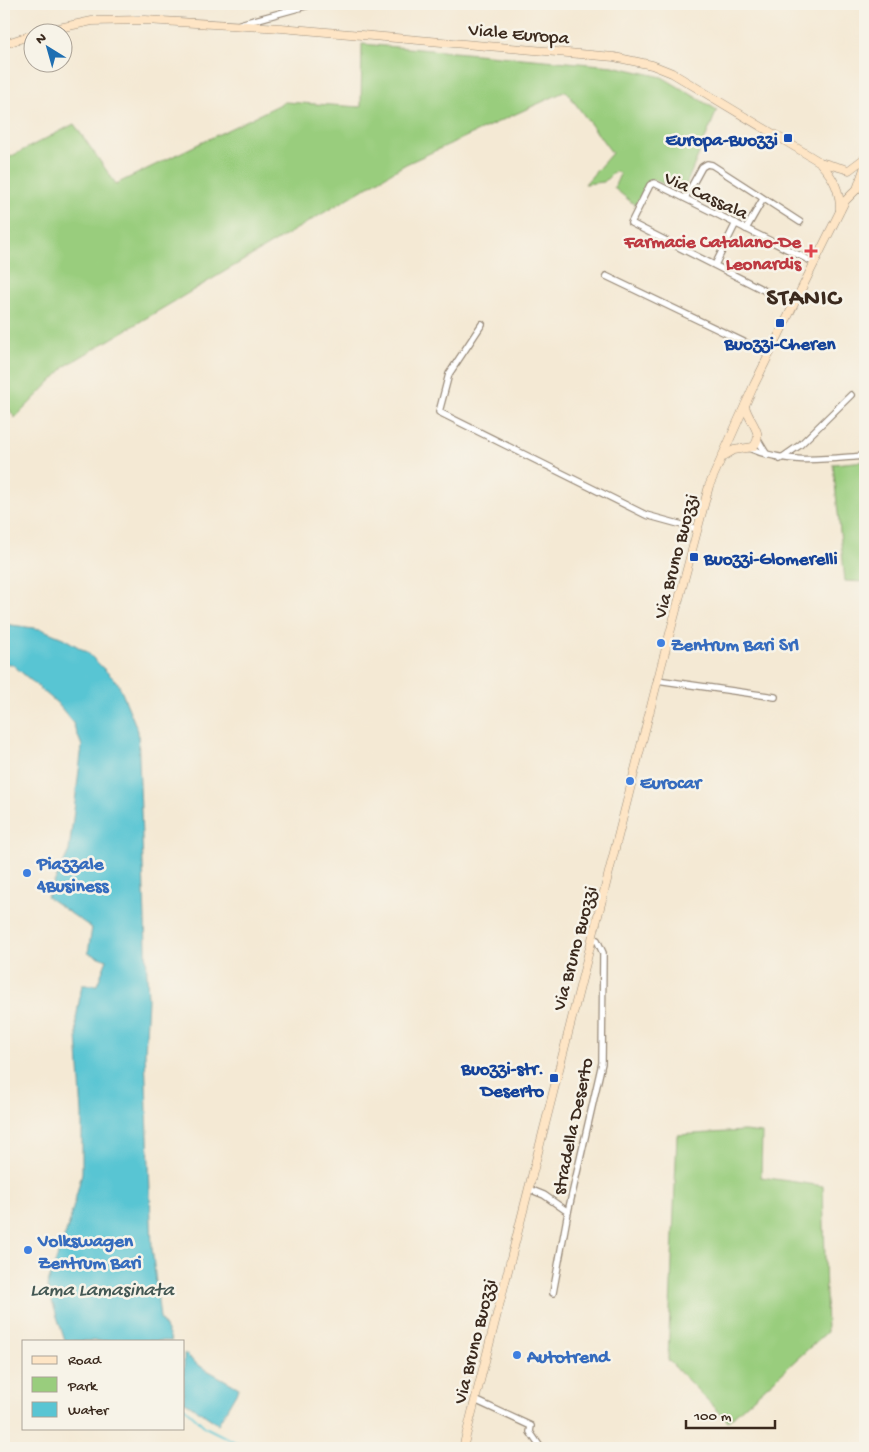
<svg xmlns="http://www.w3.org/2000/svg" width="869" height="1452" font-family="'Gochi Hand',sans-serif">
<style>
.green{fill:#99cd7d;stroke:#6a7c4e}
.water{fill:#59c5d3;stroke:#4a7878}
.lines{fill:none;stroke-linecap:round;stroke-linejoin:round}
.stream{stroke:#59c5d3;stroke-width:2}
.street-casing{stroke:#988a79;stroke-width:8}
.secondary-casing{stroke:#988a79;stroke-width:9}
.street{stroke:#fff;stroke-width:5.5}
.secondary{stroke:#fee5c5;stroke-width:8}
.transit-dot{fill:#1a4fb4;stroke:#f7f3e8;stroke-width:2}
.health-dot{fill:#e0444e;stroke:#f7f3e8;stroke-width:2}
.shop-dot{fill:#3f7fe0;stroke:#f7f3e8;stroke-width:2}
.labels{text-anchor:middle;stroke-width:5;stroke-linejoin:round;paint-order:stroke}
.street-label{font-size:19px;fill:#3b2a1e;stroke:#f7f3e8}
.transit-label{font-size:19px;font-weight:bold;fill:#164399;stroke:#f7f3e8;text-anchor:end}
.health-label{font-size:19px;font-weight:bold;fill:#be3a42;stroke:#f7f3e8;text-anchor:end}
.shop-label{font-size:19px;font-weight:bold;fill:#366cbe;stroke:#f7f3e8;text-anchor:start}
.water-label{font-size:20px;font-style:italic;fill:#445854;stroke:#f7f3e8}
.district-label{font-size:24px;font-weight:bold;letter-spacing:1px;fill:#3b2a1e;stroke:#f7f3e8}
</style>
<rect width="100%" height="100%" fill="#f7f3e8"/>
<filter id="ink" filterUnits="userSpaceOnUse"><feTurbulence type="fractalNoise" baseFrequency=".02" numOctaves="2"/><feDisplacementMap in="SourceGraphic" scale="10" xChannelSelector="R" yChannelSelector="G"/><feConvolveMatrix kernelMatrix="1 2 1 2 8 2 1 2 1" color-interpolation-filters="sRGB"/></filter>
<filter id="wash" filterUnits="userSpaceOnUse"><feTurbulence type="fractalNoise" baseFrequency=".0096" numOctaves="4" result="noise"/><feDisplacementMap in="SourceGraphic" scale="20" xChannelSelector="R" yChannelSelector="G"/><feGaussianBlur stdDeviation="1.12" result="paint"/><feColorMatrix in="noise" values="0 0 0 0 0 0 0 0 0 0 0 0 0 0 0 0 0 1.4 0 .05"/><feComposite in="paint" operator="in"/></filter>
<g filter="url(#wash)">
<rect width="100%" height="100%" fill="#f4e9d4"/>
<!-- green -->
<g class="green">
<polygon points="362,44 613,66 662,77 717,110 683,192 652,179 635,205 614,188 620,174 615,171 604,182 585,184 612,153 566,91 406,164 67,365 15,418 4,401 4,160 74,124 116,184 285,102 361,107"/>
<polygon points="865,461 865,582 845,581 833,464"/>
<polygon points="744,1131 762,1133 761,1177 823,1186 827,1332 728,1421 668,1360 677,1135"/>
</g>
<!-- water -->
<g class="water">
<polygon points="4,624 41,629 63,638 87,652 118,683 138,731 148,1000 145,1053 152,1248 160,1318 172,1341 65,1341 47,1286 69,1224 82,1173 82,1114 76,1019 82,985 97,985 107,960 88,953 92,928 47,897 69,851 82,746 72,721 57,703 13,665 4,663"/>
<polygon points="184,1353 198,1365 239,1388 218,1424 184,1401"/>
</g>
<g class="lines">
<!-- stream -->
<polyline class="stream" points="184,1407 205,1427 247,1448"/>
</g>
</g>
<g filter="url(#ink)">
<g class="lines">
<defs>
<g id="street">
<polyline points="240,24 313,4"/>
<polyline points="685,198 702,167 707,164 712,165 800,222"/>
<polyline points="746,229 763,199"/>
<polyline points="715,265 736,223"/>
<polyline points="606,276 769,354"/>
<polyline points="793,305 631,223 650,185 654,183 815,263"/>
<polyline points="482,324 449,374 439,412 646,515 697,529"/>
<polyline points="758,440 767,455"/>
<path d="M749,448C789,465 823,459 865,456"/>
<polyline points="780,459 800,445 851,395"/>
<polyline points="657,680 775,697"/>
<polyline points="529,1189 544,1195 568,1212"/>
<polyline points="553,1293 568,1212 602,1063 603,953 597,940 592,938"/>
<polyline points="475,1400 531,1426 530,1432 541,1448"/>
</g>
<g id="secondary">
<polyline points="40,32 92,21 145,20 281,28 614,57 652,65 672,73 820,162 849,170 865,158"/>
<polyline points="4,44 32,35"/>
<path d="M821,164C834,178 840,191 840,210"/>
<path d="M722,457L734,450L753,447C766,434 748,421 745,406"/>
<polyline points="463,1448 661,667 709,486 754,385 845,201 857,189 865,166"/>
</g>
</defs>
<!-- street casing -->
<use href="#street" class="street-casing"/>
<!-- secondary casing -->
<use href="#secondary" class="secondary-casing"/>
<!-- street -->
<use href="#street" class="street"/>
<!-- secondary -->
<use href="#secondary" class="secondary"/>
</g>
</g>
<!-- markers -->
<g class="transit-dot">
<rect x="783" y="133" width="10" height="10" rx="2.5"/>
<rect x="775" y="318" width="10" height="10" rx="2.5"/>
<rect x="689" y="552" width="10" height="10" rx="2.5"/>
<rect x="549" y="1073" width="10" height="10" rx="2.5"/>
</g>
<path class="health-dot" d="M808.5 243.5h5v5h5v5h-5v5h-5v-5h-5v-5h5z"/>
<g class="shop-dot">
<circle cx="661" cy="643" r="5"/>
<circle cx="630" cy="781" r="5"/>
<circle cx="27" cy="873" r="5"/>
<circle cx="28" cy="1250" r="5"/>
<circle cx="517" cy="1355" r="5"/>
</g>
<g class="labels">
<!-- street labels -->
<g class="street-label">
<text transform="translate(519 32) rotate(5)" y="7">Viale Europa</text>
<text transform="translate(707 194) rotate(25)" y="7">Via Cassala</text>
<text transform="translate(674 556) rotate(-75)" y="7">Via Bruno Buozzi</text>
<text transform="translate(573 948) rotate(-75)" y="7">Via Bruno Buozzi</text>
<text transform="translate(571 1126) rotate(-78)" y="7">stradella Deserto</text>
<text transform="translate(473 1341) rotate(-76)" y="7">Via Bruno Buozzi</text>
</g>
<!-- transit labels -->
<g class="transit-label">
<text x="778" y="145">Europa-Buozzi</text>
<text x="780" y="349" text-anchor="middle">Buozzi-Cheren</text>
<text x="704" y="564" text-anchor="start">Buozzi-Glomerelli</text>
<text x="544" y="1074">Buozzi-str.<tspan x="544" dy="22">Deserto</tspan></text>
</g>
<!-- health labels -->
<g class="health-label">
<text x="801" y="247">Farmacie Catalano-De<tspan x="801" dy="22">Leonardis</tspan></text>
</g>
<!-- shop labels -->
<g class="shop-label">
<text x="671" y="650">Zentrum Bari Srl</text>
<text x="640" y="788">Eurocar</text>
<text x="37" y="869">Piazzale<tspan x="37" dy="22">4Business</tspan></text>
<text x="38" y="1246">Volkswagen<tspan x="38" dy="22">Zentrum Bari</tspan></text>
<text x="527" y="1362">Autotrend</text>
</g>
<!-- water labels -->
<g class="water-label">
<text x="102" y="1295">Lama Lamasinata</text>
</g>
<!-- district labels -->
<g class="district-label">
<text x="804" y="304">STANIC</text>
</g>
</g>
<!-- margin -->
<rect width="869" height="1452" fill="none" stroke="#f7f3e8" stroke-width="20"/>
<!-- legend -->
<rect x="22" y="1340" width="162" height="90" fill="#f7f3e8" stroke="#aca397"/>
<rect x="32" y="1356" width="25" height="8" fill="#fee5c5" stroke="#aca397"/>
<text x="68" y="1364" font-size="15" fill="#3b2a1e">Road</text>
<rect x="32" y="1377" width="25" height="15" fill="#99cd7d" stroke="#aca397"/>
<text x="68" y="1390" font-size="15" fill="#3b2a1e">Park</text>
<rect x="32" y="1402" width="25" height="15" fill="#59c5d3" stroke="#aca397"/>
<text x="68" y="1414" font-size="15" fill="#3b2a1e">Water</text>
<!-- north arrow -->
<g transform="translate(48 48) rotate(323)"><circle r="24" fill="#f7f3e8" stroke="#aca397"/>
<path d="M0-4L9 19L0 12L-9 19Z" fill="#1f6fb2"/>
<text y="-8" font-size="14" font-weight="bold" text-anchor="middle" fill="#3b2a1e">N</text>
</g>
<!-- scale -->
<path d="M686 1420v8h89v-8" fill="none" stroke="#3b2a1e" stroke-width="2.5"/>
<text x="694" y="1420" font-size="15" fill="#3b2a1e" stroke="#f7f3e8" stroke-width="4" paint-order="stroke">100 m</text>
</svg>
